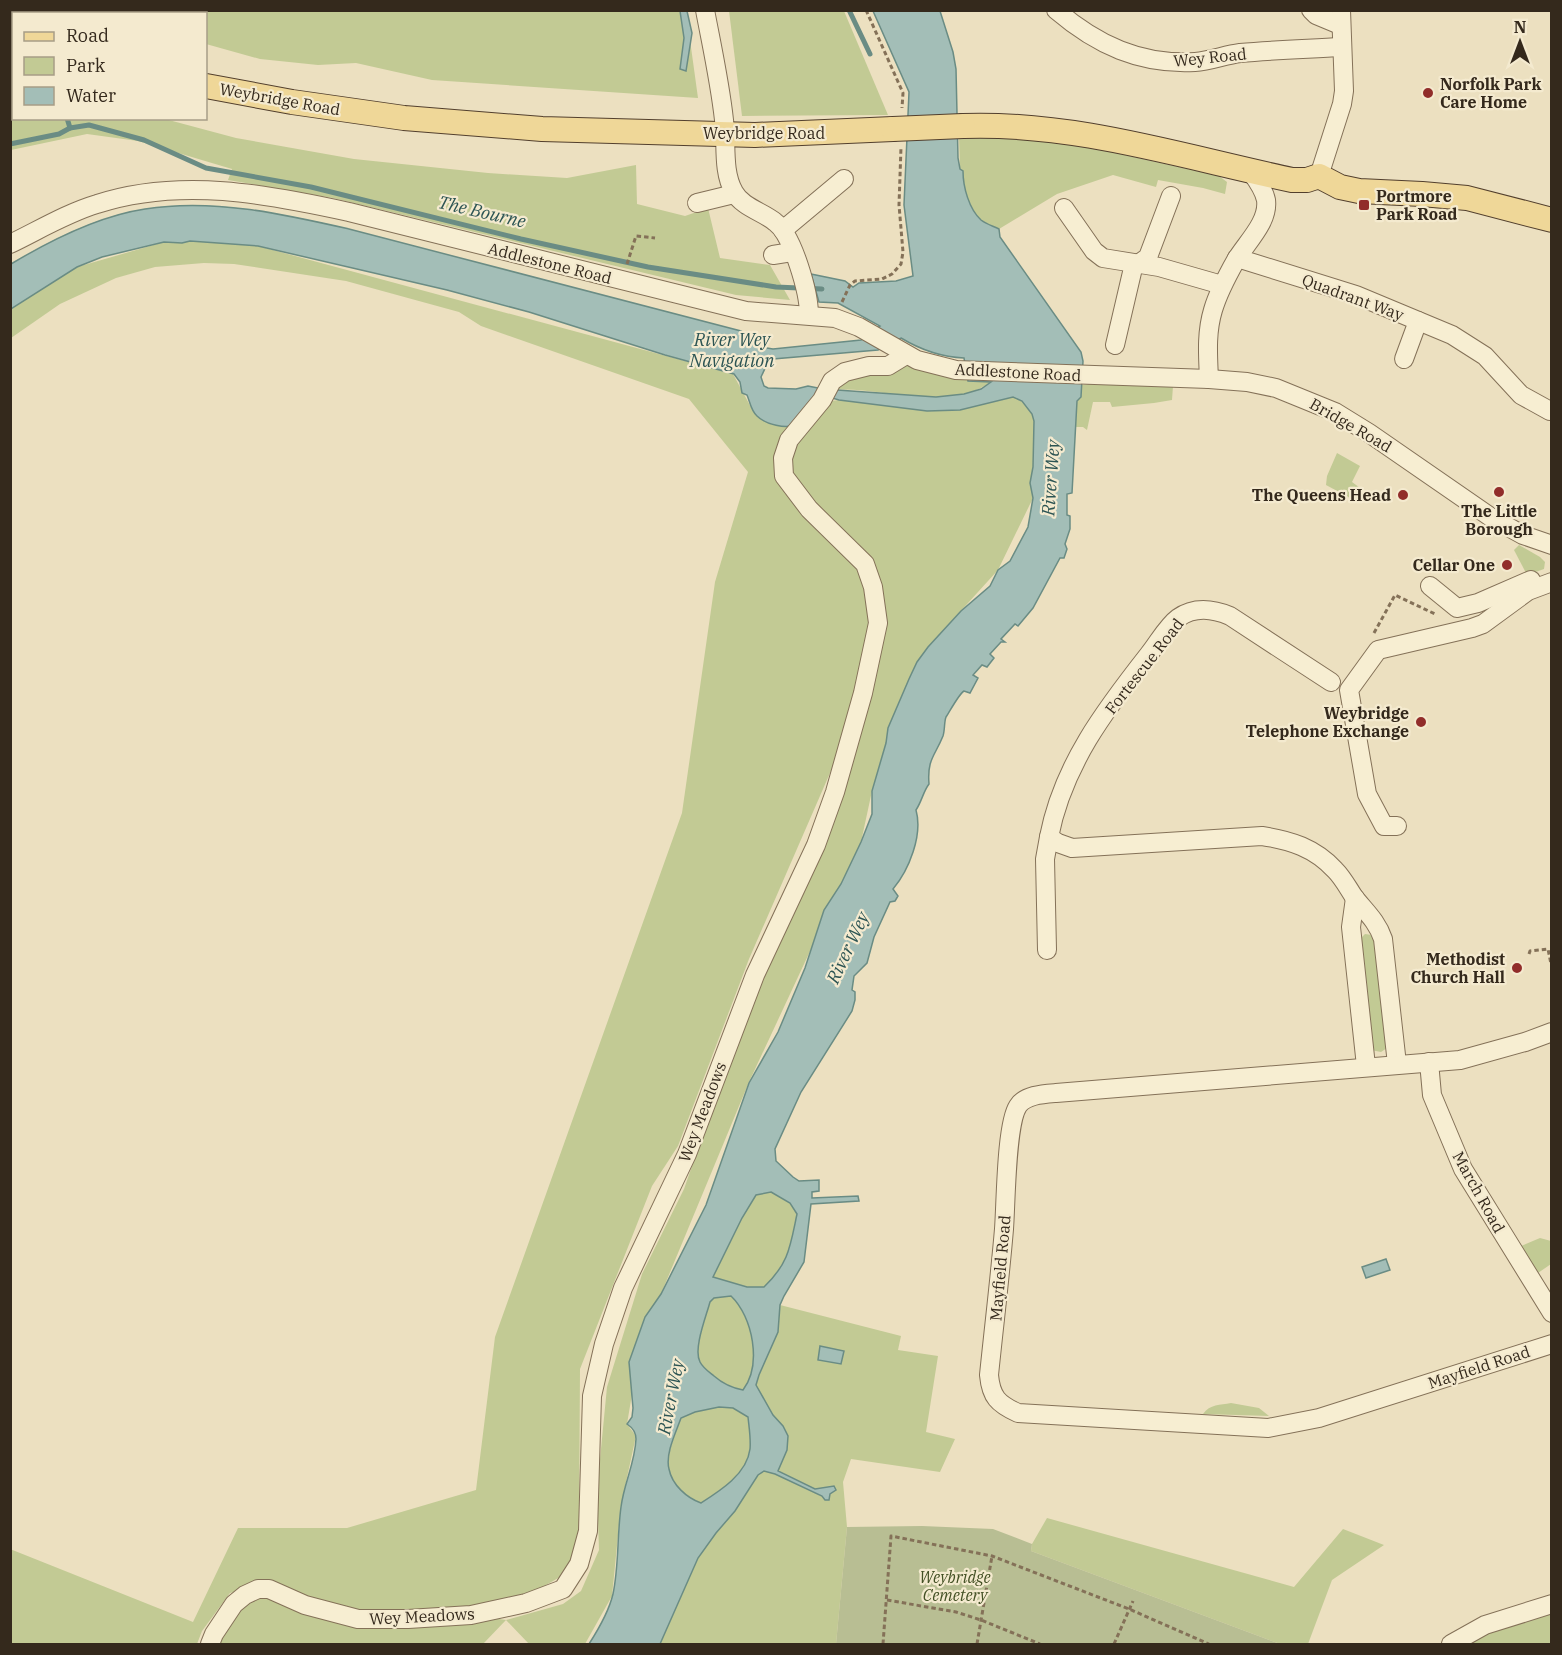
<svg xmlns="http://www.w3.org/2000/svg" width="1562" height="1655" font-family="'IBM Plex Serif',serif">
<style>
.green{fill:#c2ca94}
.cemetery{fill:#b8be93}
.water{fill:#a3beb7;stroke:#6a8c84;stroke-width:1.5;fill-rule:evenodd}
.lines{fill:none;stroke-linecap:round;stroke-linejoin:round}
.stream{stroke:#6a8c84;stroke-width:5}
.minor-casing{stroke:#847158;stroke-width:20}
.major-casing{stroke:#523f2d;stroke-width:26}
.path{stroke:#847158;stroke-width:3;stroke-dasharray:4.5 3;stroke-linecap:butt}
.minor{stroke:#f7eed2;stroke-width:18}
.major{stroke:#efd798;stroke-width:24}
.major-bridge-casing{stroke:#523f2d;stroke-width:26;stroke-linecap:butt}
.major-bridge{stroke:#efd798;stroke-width:24}
.poi-dot{fill:#912d2a;stroke:#f4eacf;stroke-width:2}
.labels{text-anchor:middle;stroke-width:4.5;stroke-linejoin:round;paint-order:stroke}
.street-label{font-size:16px;fill:#34291c;stroke:#f4eacf}
.poi-label{font-size:16px;font-weight:bold;fill:#34291c;stroke:#f4eacf;text-anchor:end}
.park-label{font-size:16px;font-style:italic;fill:#435024;stroke:#f4eacf}
.water-label{font-size:18px;font-style:italic;fill:#2c5453;stroke:#f4eacf}
</style>
<rect width="100%" height="100%" fill="#ece0c0"/>
<!-- green -->
<g class="green">
<polygon points="83,11 686,11 698,98 432,80 356,63 318,65 260,59 206,44 206,14 94,14"/>
<polygon points="729,11 844,11 888,115 742,116"/>
<polygon points="11,77 13,78 14,118 165,119 236,138 354,159 488,173 567,178 636,165 637,204 685,216 708,208 720,258 770,265 790,300 736,295 333,198 228,180 232,169 138,141 87,134 11,150"/>
<path d="M959,136L1086,142L1107,151L1219,176L1227,182L1225,194L1203,188L1158,180L1156,187L1113,175L1057,194L999,229C993,226 986,224 981,220C969,209 963,187 963,171L960,170Z"/>
<polygon points="208,239 258,246 733,374 753,411 839,400 927,411 960,410 1013,397 1019,398 1032,414 1034,421 1033,498 998,570 928,647 872,791 861,842 749,1082 661,1294 645,1317 627,1424 636,1436 621,1505 612,1596 585,1644 529,1644 506,1620 483,1644 210,1644 258,1589 358,1619 471,1615 506,1620 563,1604 581,1591 599,1550 597,1490 607,1387 642,1274 684,1189 754,989 877,665 749,959 678,1146 652,1186 580,1369 579,1529 571,1561 560,1577 525,1597 470,1609 359,1613 310,1599 269,1583 230,1593 202,1631 197,1644 11,1644 10,1549 193,1622 238,1528 347,1528 476,1490 495,1337 682,813 715,582 748,472 689,399 481,326 459,312 346,281 234,264 204,263 155,267 116,278 60,304 11,338 11,307 77,267 164,242"/>
<path d="M906,355L966,376L968,381H992C946,415 884,386 832,390V381Z"/>
<polygon points="1090,380 1173,386 1172,400 1154,403 1112,407 1110,402 1093,402 1087,430 1083,427 1075,427 1077,401 1081,397 1082,385 1089,384"/>
<polygon points="1337,453 1360,466 1352,482 1379,502 1358,494 1354,500 1326,485 1327,476"/>
<polygon points="1519,545 1540,557 1545,562 1544,569 1527,575 1514,550"/>
<polygon points="1365,934 1372,935 1375,939 1387,1048 1381,1052 1371,1050 1359,940"/>
<path d="M771,1191L790,1203L797,1214C790,1247 789,1263 764,1287H747L713,1277L742,1218L756,1195Z"/>
<polygon points="1540,1238 1551,1241 1551,1264 1538,1273 1521,1246"/>
<path d="M731,1296C753,1317 763,1364 743,1390C732,1388 722,1382 713,1376C709,1372 703,1368 700,1362C693,1349 706,1317 710,1302L714,1298Z"/>
<polygon points="780,1305 901,1336 898,1350 938,1356 926,1432 955,1439 940,1472 851,1459 843,1482 847,1527 836,1644 660,1644 698,1558 716,1533 735,1511 758,1475 764,1471 783,1426 771,1413 756,1385 758,1375 778,1332"/>
<path d="M1231,1403L1259,1408L1269,1416L1203,1414C1210,1404 1220,1405 1231,1403Z"/>
<path d="M719,1407L733,1408L748,1417C749,1428 751,1439 750,1450C747,1474 719,1491 701,1503C687,1498 672,1485 669,1469C666,1454 676,1432 681,1418L695,1412Z"/>
<polygon points="1047,1518 1294,1587 1343,1529 1384,1545 1332,1580 1308,1644 1280,1644 1031,1551 1032,1544"/>
<polygon points="1551,1596 1551,1644 1447,1644"/>
</g>
<!-- cemetery -->
<polygon class="cemetery" points="922,1526 993,1529 1032,1544 1031,1551 1280,1644 836,1644 847,1527"/>
<!-- water -->
<g class="water">
<polygon points="680,11 687,11 692,33 686,71 680,69 684,38"/>
<path d="M873,11H940L953,52L956,69L958,158L960,169L963,171C963,187 969,209 981,220C986,224 993,226 999,229L1000,237L1081,352L1083,361L1081,397L1077,401L1072,493L1067,494V515L1070,516V529L1065,544L1067,549L1064,558H1060L1033,608L1018,626L1015,624L1001,639L1005,642H1001L990,654L994,658L987,667L982,665L973,675L978,678L970,693L964,691C959,694 950,711 946,717C944,722 945,730 943,736C935,756 927,759 929,784C923,792 922,801 916,810C923,835 909,870 893,889L898,896L895,901L890,902L874,937L867,963L854,976L852,990L855,992V1000L852,1011L801,1092L775,1149L776,1161L793,1177L799,1181L819,1180V1191L812,1192V1198L858,1196L859,1201L811,1204L804,1262L784,1296L780,1305L778,1332L759,1375L756,1385L773,1415L783,1426L788,1436L787,1450L778,1471L815,1489L834,1486L836,1490L830,1494L829,1500H825L822,1496L775,1474L764,1471L758,1475L735,1511L716,1533L698,1558L660,1644H589C598,1630 609,1611 613,1594C619,1566 617,1536 621,1507C624,1483 635,1463 636,1439C636,1432 633,1428 627,1424L632,1417L633,1408L629,1362L645,1317L661,1294L706,1205L749,1083L778,1032L805,968L824,910L841,884L861,842L872,814V791L886,743L888,728L909,679L917,662L928,647L961,611L990,586L998,570L1010,561L1028,527L1033,498L1030,483L1033,467L1034,421L1032,414L1022,401L1013,397L960,410L927,411L839,400L829,397C818,405 808,416 796,424C787,430 765,424 757,416C751,411 750,402 747,395L742,393L740,382L734,374L665,355L529,312L447,290L258,246L190,241L182,243L164,242L102,257L77,267L11,309V264C51,240 98,216 145,209C213,198 283,214 349,229L741,331L767,348L773,349L861,340L880,326L838,303L819,302L811,274L845,281L853,287L859,283L896,281L913,276L904,205L909,92ZM901,338C921,350 940,357 964,358L968,381L991,382L981,389L964,394L936,397L823,389L808,386L796,389L768,388L764,386L761,377L768,362L773,359L878,350ZM771,1192L790,1203L797,1214C790,1247 789,1263 764,1287H747L713,1277L742,1218L756,1195ZM731,1296C753,1317 762,1365 743,1390C732,1388 722,1383 714,1376C709,1372 703,1368 700,1362C693,1349 706,1317 710,1302L714,1298ZM719,1407L733,1408L748,1417C749,1427 751,1439 750,1449C747,1474 720,1491 701,1503C687,1498 672,1485 669,1469C665,1454 676,1432 681,1418L695,1412Z"/>
<polygon points="1386,1259 1390,1270 1366,1278 1362,1267"/>
<polygon points="820,1346 844,1351 841,1364 818,1360"/>
</g>
<g class="lines">
<!-- stream -->
<g class="stream">
<polyline points="849,10 870,54"/>
<polyline points="10,93 14,91"/>
<polyline points="67,118 70,128"/>
<polyline points="10,144 59,134 70,128 89,125 144,140 206,168 311,187 521,239 648,267 776,287 822,289"/>
</g>
<defs>
<g id="minor">
<path d="M705,10C712,47 720,83 724,120C727,143 722,171 734,192C742,207 763,212 775,222C793,235 809,293 809,315"/>
<path d="M1056,10C1097,45 1140,65 1195,62C1210,61 1225,55 1240,53C1273,50 1307,49 1341,47"/>
<polyline points="1311,10 1316,15 1340,25"/>
<polyline points="1319,176 1342,104 1344,91 1341,10"/>
<polyline points="697,203 734,194"/>
<polyline points="1064,208 1094,251 1103,258 1159,267 1222,285"/>
<polyline points="783,230 844,179"/>
<path d="M10,244C39,230 67,213 97,204C180,177 267,194 349,212L746,311L835,318L859,327L917,360L956,370L1209,379L1247,382L1276,388L1335,412L1369,433L1492,518L1523,535L1552,545"/>
<polyline points="773,255 792,252"/>
<polyline points="1237,258 1356,295 1452,335 1485,356 1521,395 1550,411"/>
<polyline points="1115,345 1133,268 1148,257 1171,196"/>
<polyline points="1404,359 1418,321"/>
<path d="M1209,379C1208,356 1206,333 1213,310C1218,293 1227,276 1236,260C1246,243 1269,222 1266,200C1264,190 1257,180 1251,172"/>
<polyline points="1430,586 1457,608 1478,603 1531,580"/>
<path d="M1331,682L1230,616C1213,609 1195,606 1178,618C1167,626 1158,643 1149,654C1105,710 1063,765 1049,837L1058,843L1072,848L1262,836C1290,840 1315,848 1335,870C1343,878 1348,888 1354,897C1365,911 1377,921 1383,939L1397,1064"/>
<polyline points="1397,826 1384,826 1367,794 1349,690 1378,650 1472,628 1483,624 1528,591 1552,582"/>
<polyline points="1355,898 1351,927 1366,1066"/>
<polyline points="1047,950 1045,859 1049,837"/>
<path d="M1552,1032L1525,1042L1460,1060L1056,1093C1043,1094 1025,1095 1018,1106C1006,1124 1006,1203 1004,1229C1000,1277 994,1326 989,1375C991,1397 998,1404 1018,1413L1268,1428L1319,1418L1552,1344"/>
<polyline points="1429,1062 1432,1095 1463,1169 1552,1313"/>
<polyline points="210,1644 214,1634 234,1604 245,1595 258,1589 269,1589 305,1605 358,1619 408,1619 471,1615 526,1603 563,1589 579,1564 588,1531 592,1396 604,1344 623,1288 687,1154 755,975 816,845 835,792 863,693 878,623 873,587 865,564 809,509 784,476 783,458 789,440 822,400 832,381 845,372 869,366 888,366 906,355"/>
<polyline points="1451,1644 1485,1625 1552,1604"/>
</g>
<g id="major">
<polyline points="10,35 14,36"/>
<polyline points="206,86 292,102 404,118 542,129 755,135 893,129"/>
<path d="M963,126C1075,122 1183,157 1292,180H1307L1319,176L1340,187L1359,191L1422,194L1467,198L1552,220"/>
</g>
</defs>
<!-- minor casing -->
<use href="#minor" class="minor-casing"/>
<!-- major casing -->
<use href="#major" class="major-casing"/>
<!-- path -->
<g class="path">
<polyline points="866,10 903,93 902,108"/>
<polyline points="627,264 636,236 655,238"/>
<polyline points="842,302 850,285 855,281 882,279 892,274 901,264 903,252 899,205 901,147"/>
<polyline points="1374,633 1395,595 1435,614"/>
<polyline points="1529,954 1530,951 1548,949 1551,964"/>
<polyline points="887,1600 956,1612 981,1620 1040,1644"/>
<polyline points="883,1644 891,1536 992,1556 1129,1609 1209,1644"/>
<polyline points="977,1644 992,1556"/>
<polyline points="1114,1644 1133,1601"/>
</g>
<!-- minor -->
<use href="#minor" class="minor"/>
<!-- major -->
<use href="#major" class="major"/>
<defs>
<polyline id="major-bridge" points="893,129 963,126"/>
</defs>
<!-- major-bridge casing -->
<use href="#major-bridge" class="major-bridge-casing"/>
<!-- major-bridge -->
<use href="#major-bridge" class="major-bridge"/>
</g>
<!-- markers -->
<g class="poi-dot">
<circle cx="1428" cy="93" r="6"/>
<rect x="1358" y="199" width="12" height="12" rx="3"/>
<circle cx="1499" cy="492" r="6"/>
<circle cx="1403" cy="495" r="6"/>
<circle cx="1507" cy="565" r="6"/>
<circle cx="1421" cy="722" r="6"/>
<circle cx="1517" cy="968" r="6"/>
</g>
<g class="labels">
<!-- street labels -->
<g class="street-label">
<text transform="translate(1210 57) rotate(-6)" y="6">Wey Road</text>
<text transform="translate(280 99) rotate(10)" y="6">Weybridge Road</text>
<text x="764" y="139">Weybridge Road</text>
<text transform="translate(550 263) rotate(14)" y="6">Addlestone Road</text>
<text transform="translate(1353 297) rotate(20)" y="6">Quadrant Way</text>
<text transform="translate(1018 372) rotate(3)" y="6">Addlestone Road</text>
<text transform="translate(1351 425) rotate(30)" y="6">Bridge Road</text>
<text transform="translate(1144 666) rotate(-52)" y="6">Fortescue Road</text>
<text transform="translate(702 1112) rotate(-69)" y="6">Wey Meadows</text>
<text transform="translate(1479 1192) rotate(61)" y="6">March Road</text>
<text transform="translate(1000 1268) rotate(-85)" y="6">Mayfield Road</text>
<text transform="translate(1479 1367) rotate(-18)" y="6">Mayfield Road</text>
<text transform="translate(422 1616) rotate(-3)" y="6">Wey Meadows</text>
</g>
<!-- poi labels -->
<g class="poi-label">
<text x="1440" y="90" text-anchor="start">Norfolk Park<tspan x="1440" dy="18">Care Home</tspan></text>
<text x="1376" y="202" text-anchor="start">Portmore<tspan x="1376" dy="18">Park Road</tspan></text>
<text x="1391" y="501">The Queens Head</text>
<text x="1499" y="517" text-anchor="middle">The Little<tspan x="1499" dy="18">Borough</tspan></text>
<text x="1495" y="571">Cellar One</text>
<text x="1409" y="719">Weybridge<tspan x="1409" dy="18">Telephone Exchange</tspan></text>
<text x="1505" y="965">Methodist<tspan x="1505" dy="18">Church Hall</tspan></text>
</g>
<!-- park labels -->
<g class="park-label">
<text x="955" y="1583">Weybridge<tspan x="955" dy="18">Cemetery</tspan></text>
</g>
<!-- water labels -->
<g class="water-label">
<text transform="translate(482 212) rotate(13)" y="6">The Bourne</text>
<text x="732" y="346">River Wey<tspan x="732" dy="21">Navigation</tspan></text>
<text transform="translate(1051 478) rotate(-86)" y="6">River Wey</text>
<text transform="translate(848 948) rotate(-65)" y="6">River Wey</text>
<text transform="translate(671 1397) rotate(-79)" y="6">River Wey</text>
</g>
</g>
<!-- border -->
<rect width="1562" height="1655" fill="none" stroke="#34291c" stroke-width="24"/>
<!-- legend -->
<rect x="12" y="12" width="195" height="108" fill="#f4eacf" stroke="#a79d87" stroke-width="1.5"/>
<rect x="24" y="32" width="30" height="9" fill="#efd798" stroke="#a79d87" stroke-width="1.5"/>
<text x="66" y="42" font-size="18" fill="#34291c">Road</text>
<rect x="24" y="57" width="30" height="18" fill="#c2ca94" stroke="#a79d87" stroke-width="1.5"/>
<text x="66" y="72" font-size="18" fill="#34291c">Park</text>
<rect x="24" y="87" width="30" height="18" fill="#a3beb7" stroke="#a79d87" stroke-width="1.5"/>
<text x="66" y="102" font-size="18" fill="#34291c">Water</text>
<!-- north arrow -->
<g transform="translate(1520 42)" stroke="#f4eacf" stroke-width="4.5" paint-order="stroke">
<path d="M0-4.5L10 22L0 15L-10 22Z" fill="#34291c"/>
<text y="-9" font-size="16" font-weight="bold" text-anchor="middle" fill="#34291c">N</text>
</g>
</svg>
